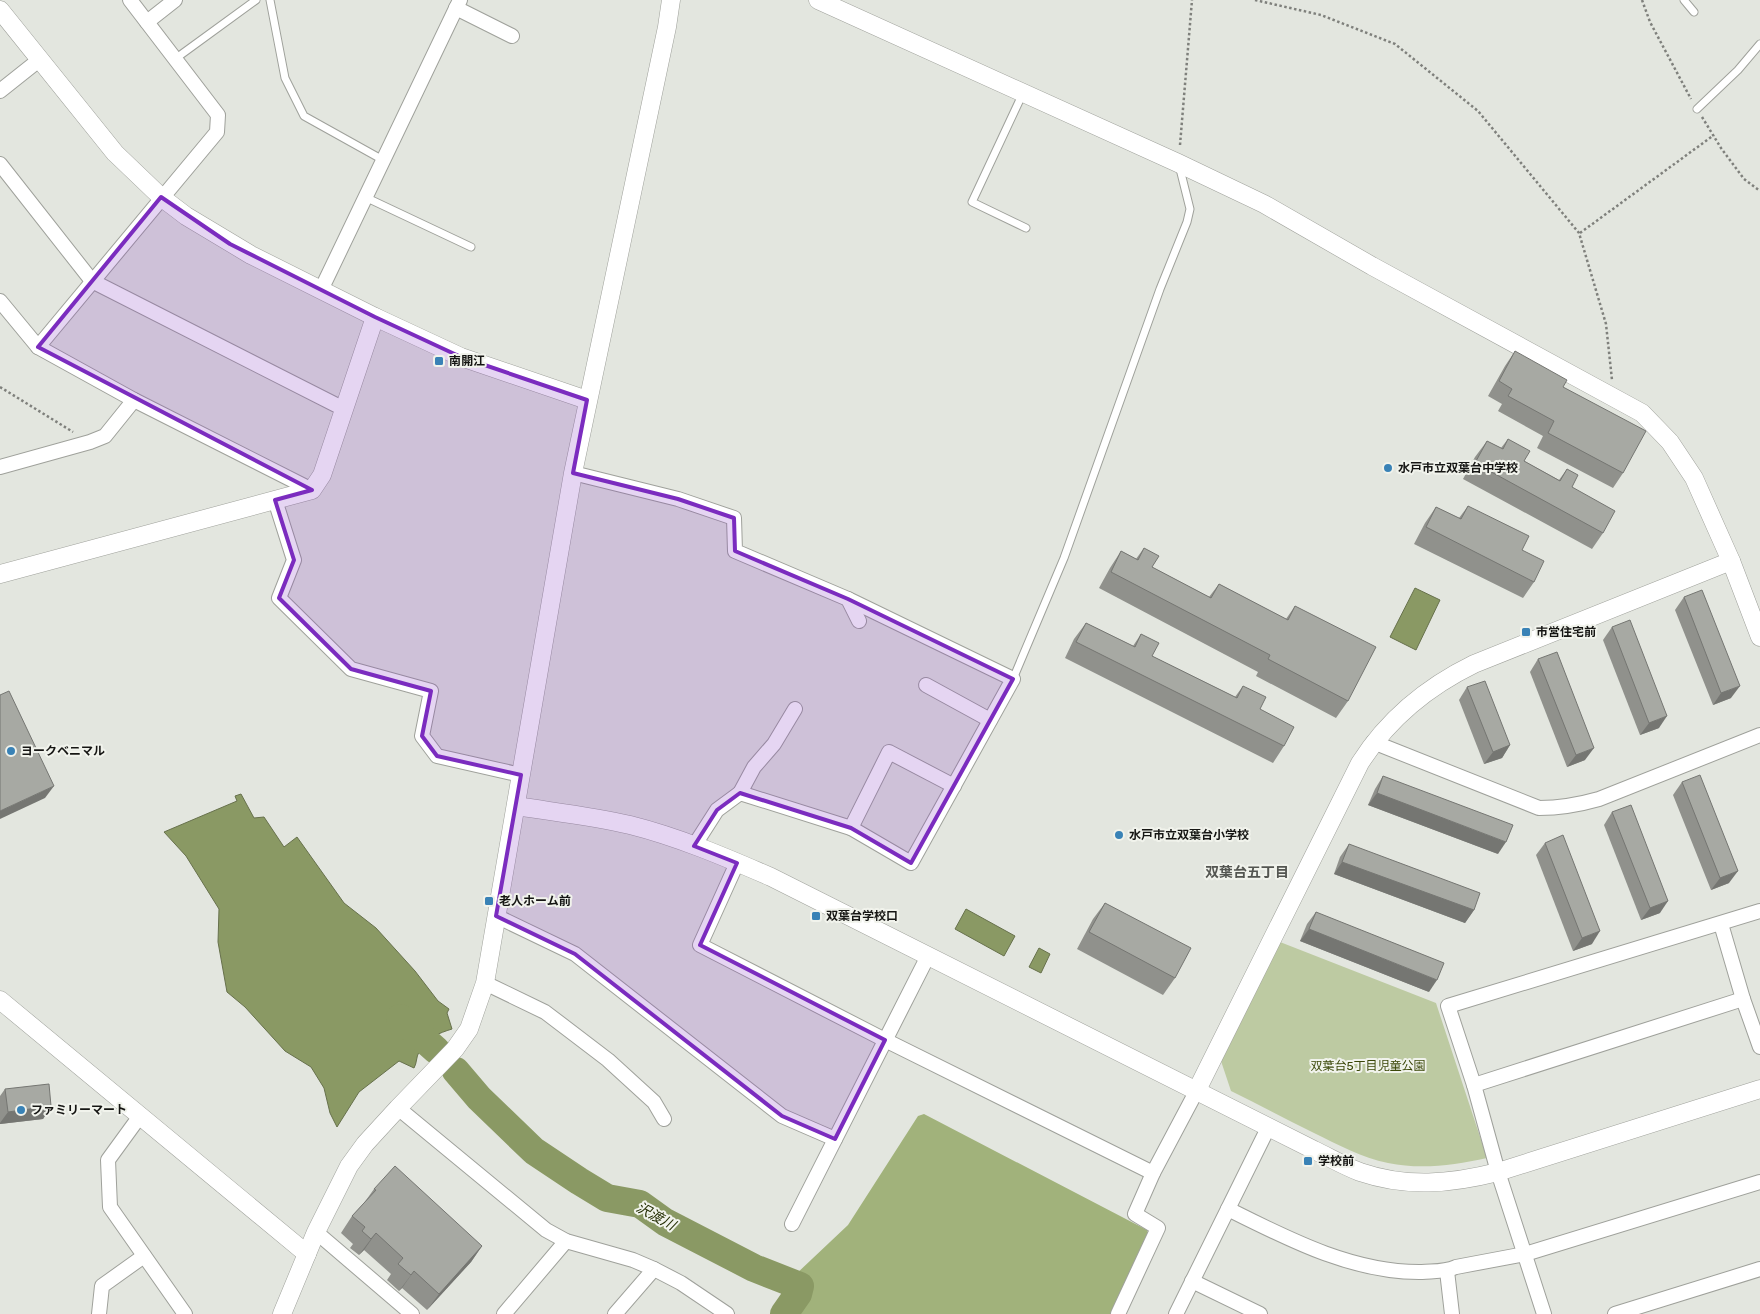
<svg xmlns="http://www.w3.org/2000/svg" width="1760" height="1314" font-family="Rubik,'Noto Sans JP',sans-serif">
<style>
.green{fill:#bdcaa2}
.forest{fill:#a1b27b}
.water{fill:#8a9964;stroke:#67714c}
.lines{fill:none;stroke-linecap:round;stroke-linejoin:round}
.river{stroke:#8a9964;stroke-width:28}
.service-casing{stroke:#9fa19b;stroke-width:9}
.minor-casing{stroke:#9fa19b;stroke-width:16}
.tertiary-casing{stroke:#9fa19b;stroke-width:19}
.path{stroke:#7f807c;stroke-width:2.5;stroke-dasharray:2.5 2.5;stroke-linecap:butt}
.service{stroke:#fff;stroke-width:7}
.minor{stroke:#fff;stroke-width:14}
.tertiary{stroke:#fff;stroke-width:18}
.wall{fill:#90918c}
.shaded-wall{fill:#757672}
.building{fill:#a7a9a3;stroke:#757672}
.marked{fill:#7b2cbf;fill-opacity:0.2;stroke:#7b2cbf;stroke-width:4;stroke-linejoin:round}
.poi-dot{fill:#3982b6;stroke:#f1f3ec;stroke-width:2}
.labels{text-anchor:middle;stroke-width:4;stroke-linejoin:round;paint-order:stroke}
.poi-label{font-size:12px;font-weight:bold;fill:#151513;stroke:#f1f3ec;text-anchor:start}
.park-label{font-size:12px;fill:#3a4707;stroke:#f1f3ec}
.neighbourhood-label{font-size:14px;font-weight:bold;fill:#545651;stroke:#f1f3ec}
.water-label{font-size:14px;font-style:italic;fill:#252f04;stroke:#f1f3ec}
</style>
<rect width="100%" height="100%" fill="#e3e6df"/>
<!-- green -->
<path class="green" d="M1280,942L1436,1003L1487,1158C1454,1165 1422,1170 1388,1163C1362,1158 1337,1144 1314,1133C1286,1119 1259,1105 1231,1091L1221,1061Z"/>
<!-- forest -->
<polygon class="forest" points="924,1114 1147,1230 1149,1235 1112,1314 790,1314 812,1287 794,1276 848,1225 918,1116"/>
<!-- water -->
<g class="water">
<polygon points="1415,588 1440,600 1416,650 1390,637"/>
<path d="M241,794L254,818L264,817L284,847L297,837L344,903L376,928L415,971L438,1001L449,1009L447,1013L452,1029C439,1033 426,1038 419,1052C416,1057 417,1063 414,1068L399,1061L359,1092L337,1127L330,1113L324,1088L311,1067L285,1051L245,1007L227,992L218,942L219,909L186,856L164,832L237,801L235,796Z"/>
<polygon points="966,909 1015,936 1004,956 955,929"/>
<polygon points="1039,948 1050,954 1041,973 1029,967"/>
</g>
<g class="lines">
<!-- river -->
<g class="river">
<polyline points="400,1018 436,1050"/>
<polyline points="456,1071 479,1098 534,1151 579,1181 607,1198 640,1204 665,1222 754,1268 800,1286 798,1294 784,1314"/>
</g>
<defs>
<g id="service">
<polyline points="270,0 285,78 304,116 383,160"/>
<polyline points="1684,0 1694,12"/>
<polyline points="175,59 256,0"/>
<polyline points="1023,93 972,202 1026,228"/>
<polyline points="1697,109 1738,70 1760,44"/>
<polyline points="365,197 471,247"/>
<polyline points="1013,679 1064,558 1160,289 1187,222 1190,209 1179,165"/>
</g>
<g id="minor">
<polyline points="456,8 512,36"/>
<polyline points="147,22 175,0"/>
<polyline points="0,91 39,60"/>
<polyline points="0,164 92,281 344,409"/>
<polyline points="321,290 460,0"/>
<polyline points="0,301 38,347 134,400 312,490"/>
<polyline points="38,347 217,132 218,115 130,0"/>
<polyline points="0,467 90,442 105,436 134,400"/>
<polyline points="573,473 678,499 734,518 735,551 848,599 859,621"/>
<polyline points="275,500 294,560 279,598 351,669 431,691 422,736 437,756 521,775"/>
<polyline points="926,685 990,720"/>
<path d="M1373,742L1539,808C1560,808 1578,805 1599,799L1760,735"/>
<polyline points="740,793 754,767 774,744 795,709"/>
<polyline points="851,828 889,752 954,786"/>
<polyline points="694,846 717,810 740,793 851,828 911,863 1013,679 848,599"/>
<polyline points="737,863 700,945 885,1040 1153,1173"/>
<polyline points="496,916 575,954 782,1116 835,1139"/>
<polyline points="1721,924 1743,999 1760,1047"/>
<polyline points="485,983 545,1012 608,1060 654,1102 664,1119"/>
<polyline points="1474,1085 1743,999"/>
<polyline points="398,1108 546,1230 566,1241 633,1260 654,1269 681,1283 727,1314"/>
<polyline points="140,1116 108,1160 110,1207 185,1314"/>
<path d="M1228,1209C1288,1239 1353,1273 1422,1272C1434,1271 1445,1272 1456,1267L1525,1254L1760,1182"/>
<polyline points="792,1224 928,956"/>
<polyline points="316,1232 412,1314"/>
<polyline points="1447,1271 1452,1314"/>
<polyline points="1192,1281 1260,1314"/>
<polyline points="99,1314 102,1286 144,1256"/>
<polyline points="504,1314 566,1241"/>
<polyline points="615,1314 654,1269"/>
<polyline points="1118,1314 1158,1228 1135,1214 1153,1173 1196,1092"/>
<polyline points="1176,1314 1268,1128"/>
<polyline points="1544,1314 1498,1172 1474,1085 1448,1006 1760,911"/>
<polyline points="1615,1314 1760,1269"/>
</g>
<g id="tertiary">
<polyline points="818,0 1178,163 1264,204 1372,266 1642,413 1670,442 1694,478 1731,561 1760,637"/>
<polyline points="0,10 115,153 161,197 186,216 251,255 375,317 461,357 587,400"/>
<polyline points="0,574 312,490 322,475 375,317"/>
<path d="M516,806C554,812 592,816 630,825C678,837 725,857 771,877L1314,1150C1329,1157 1344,1166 1360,1172C1407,1188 1450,1184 1498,1172L1760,1089"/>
<polyline points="0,1000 307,1254"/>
<path d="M1196,1092L1360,763C1388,719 1427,687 1474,664L1731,561"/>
<polyline points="282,1314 316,1232 349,1166 365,1144 398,1108 455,1049 469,1029 485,983 573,473 667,27 671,0"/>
</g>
</defs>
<!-- service casing -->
<use href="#service" class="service-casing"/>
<!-- minor casing -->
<use href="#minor" class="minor-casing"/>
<!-- tertiary casing -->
<use href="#tertiary" class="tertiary-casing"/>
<!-- path -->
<g class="path">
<polyline points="1255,0 1321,15 1395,44 1478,111 1579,233 1606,324 1612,380"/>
<polyline points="1642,0 1650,22 1691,99"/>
<polyline points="1702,117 1721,148 1744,179 1760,191"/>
<polyline points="1180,145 1192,0"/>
<polyline points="1580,233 1714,135"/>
<polyline points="0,387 73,432"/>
</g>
<!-- service -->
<use href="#service" class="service"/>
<!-- minor -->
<use href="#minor" class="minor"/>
<!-- tertiary -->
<use href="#tertiary" class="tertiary"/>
</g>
<!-- wall -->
<g class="wall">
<polygon points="1515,351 1563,387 1623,473 1613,488 1537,448 1543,436 1498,411 1502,404 1488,396 1505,366"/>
<polygon points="1508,439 1524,461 1559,480 1567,469 1572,487 1603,533 1592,549 1463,479 1475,457 1487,441 1501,448"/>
<polygon points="1468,506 1522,550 1534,582 1523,598 1414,544 1425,523 1436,507 1459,518"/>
<polygon points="1144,548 1152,567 1209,597 1219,584 1286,619 1295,606 1348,701 1336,718 1256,676 1258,672 1099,588 1110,568 1121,551 1136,559"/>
<polygon points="1684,597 1731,698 1713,705 1675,610"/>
<polygon points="1086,623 1133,646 1141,634 1152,656 1235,697 1243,686 1284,746 1273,763 1065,658 1074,639"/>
<polygon points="1612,627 1659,728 1640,735 1603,640"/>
<polygon points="1538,659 1585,760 1567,767 1530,672"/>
<polygon points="1467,687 1510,745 1502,758 1484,764 1459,700"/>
<polygon points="1383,776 1498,854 1368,805 1375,789"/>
<polygon points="1682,782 1729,883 1711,890 1673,795"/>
<polygon points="1612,812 1660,913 1641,920 1604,825"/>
<polygon points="1545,843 1592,944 1573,951 1536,855"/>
<polygon points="1349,844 1474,910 1465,923 1334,874 1340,857"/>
<polygon points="1105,903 1175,978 1163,995 1077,949 1093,919"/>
<polygon points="1316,912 1429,992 1300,941 1307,924"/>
<polygon points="5,1089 51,1106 43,1119 0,1124 0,1096"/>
<polygon points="374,1189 482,1246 471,1262 427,1310 402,1288 399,1291 387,1280 391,1274 364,1250 359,1255 350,1248 353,1244 341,1233 352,1216 364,1203"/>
</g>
<!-- shaded-wall -->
<g class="shaded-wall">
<polygon points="1740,686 1731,698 1713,705 1721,693"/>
<polygon points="1667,716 1659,728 1640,735 1649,723"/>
<polygon points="1510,745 1502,758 1484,764 1493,752"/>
<polygon points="1594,748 1585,760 1567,767 1576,755"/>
<polygon points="54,786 45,798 0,819 0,811"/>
<polygon points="1377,793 1506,842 1498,854 1368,805"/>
<polygon points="1342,862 1474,910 1465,923 1334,874"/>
<polygon points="1738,871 1729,883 1711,890 1720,878"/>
<polygon points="1668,901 1660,913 1641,920 1650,908"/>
<polygon points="1309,929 1437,980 1429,992 1300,941"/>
<polygon points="1600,931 1592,944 1573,951 1582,938"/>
<polygon points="51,1106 43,1119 0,1124 0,1123 8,1112"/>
<polygon points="376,1233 364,1250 359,1255 371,1239"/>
<polygon points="482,1246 471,1262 427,1310 439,1294"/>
<polygon points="414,1271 402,1288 399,1291"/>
</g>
<!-- building -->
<g class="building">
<polygon points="1515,351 1567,380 1563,387 1646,431 1623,473 1548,433 1554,421 1508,396 1512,389 1499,381"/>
<polygon points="1508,439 1530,451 1524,461 1560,481 1567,469 1578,475 1572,487 1615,511 1603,533 1475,463 1487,441 1503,449"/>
<polygon points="1468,506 1529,536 1522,550 1544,561 1534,582 1426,527 1436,507 1461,519"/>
<polygon points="1144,548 1159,556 1152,567 1211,598 1219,584 1288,620 1295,606 1376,647 1348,701 1268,659 1270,655 1111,572 1121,551 1138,560"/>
<polygon points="1702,590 1740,686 1721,693 1684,597"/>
<polygon points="1630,620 1667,716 1649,723 1612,627"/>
<polygon points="1086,623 1135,647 1141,634 1159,643 1152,656 1237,698 1243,686 1266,697 1260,709 1294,727 1284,746 1076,642"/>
<polygon points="1557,652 1594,748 1576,755 1538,659"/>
<polygon points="1485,681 1510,745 1493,752 1467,687"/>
<polygon points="9,691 54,786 0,811 0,695"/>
<polygon points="1700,775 1738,871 1720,878 1682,782"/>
<polygon points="1383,776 1513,825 1506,842 1377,793"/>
<polygon points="1631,805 1668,901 1650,908 1612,812"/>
<polygon points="1563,835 1600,931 1582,938 1545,843"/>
<polygon points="1349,844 1480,893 1474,910 1342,862"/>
<polygon points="1105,903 1191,948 1175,978 1089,932"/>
<polygon points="1316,912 1444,963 1437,980 1309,929"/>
<polygon points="49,1084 51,1106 8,1112 5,1089"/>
<polygon points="395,1166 482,1246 439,1294 414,1271 411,1275 398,1264 403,1258 376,1233 371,1239 362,1231 365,1227 352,1216 376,1190 374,1189"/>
</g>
<!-- marked area -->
<path class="marked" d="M161,197L230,244L375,317L461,357L587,400L573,473L678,499L734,518L735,551L848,599L1013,679L911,863L851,828L740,793L717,810L694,846L737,863L700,945L885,1040L835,1139L782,1116L575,954L496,916L521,775L437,756L422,736L431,691L351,669L279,598L294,560L275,500L312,490L38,347Z"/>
<!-- markers -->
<g class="poi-dot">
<rect x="434" y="356" width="10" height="10" rx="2.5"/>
<circle cx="1388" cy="468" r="5"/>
<rect x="1521" y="627" width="10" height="10" rx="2.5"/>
<circle cx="11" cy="751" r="5"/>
<circle cx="1119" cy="835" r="5"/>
<rect x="484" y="896" width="10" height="10" rx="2.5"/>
<rect x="811" y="911" width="10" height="10" rx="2.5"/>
<circle cx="21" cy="1110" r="5"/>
<rect x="1303" y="1156" width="10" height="10" rx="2.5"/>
</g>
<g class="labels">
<!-- poi labels -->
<g class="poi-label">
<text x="449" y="365">南開江</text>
<text x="1398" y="472">水戸市立双葉台中学校</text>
<text x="1536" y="636">市営住宅前</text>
<text x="21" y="755">ヨークベニマル</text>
<text x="1129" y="839">水戸市立双葉台小学校</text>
<text x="499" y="905">老人ホーム前</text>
<text x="826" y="920">双葉台学校口</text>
<text x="31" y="1114">ファミリーマート</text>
<text x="1318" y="1165">学校前</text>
</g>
<!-- park labels -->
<g class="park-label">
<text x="1368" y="1070">双葉台5丁目児童公園</text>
</g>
<!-- neighbourhood labels -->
<g class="neighbourhood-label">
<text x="1247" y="877">双葉台五丁目</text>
</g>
<!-- water labels -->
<g class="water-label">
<text transform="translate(656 1216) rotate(29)" y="5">沢渡川</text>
</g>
</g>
</svg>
